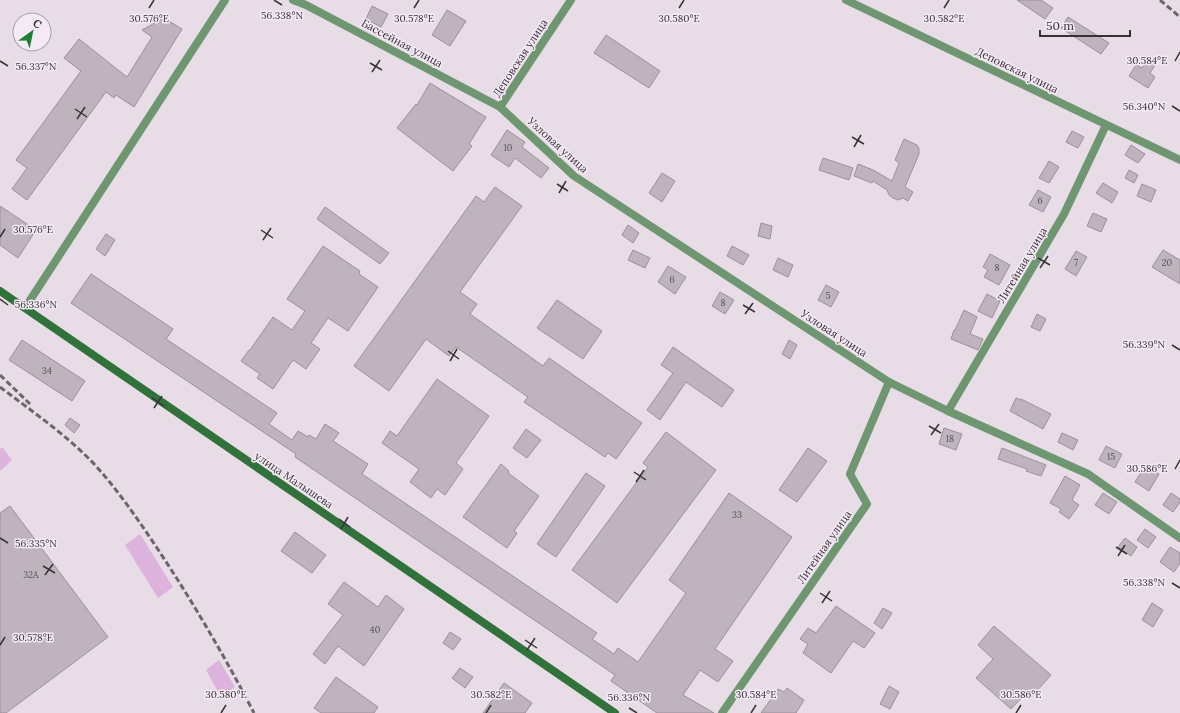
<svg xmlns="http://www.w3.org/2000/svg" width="1180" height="713" font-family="Lora,serif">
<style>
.green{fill:#ddb2dc}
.building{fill:#bfb3be;stroke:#9b909b}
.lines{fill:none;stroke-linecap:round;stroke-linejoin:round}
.street{stroke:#6d9671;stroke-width:8}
.secondary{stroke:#31723b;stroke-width:8}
.rail{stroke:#6c656c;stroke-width:3;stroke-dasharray:6 3;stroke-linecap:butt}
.ticks{fill:none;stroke:#373237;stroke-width:1.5}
.labels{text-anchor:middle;stroke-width:3;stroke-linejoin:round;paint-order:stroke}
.number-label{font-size:9px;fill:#595259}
.street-label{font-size:11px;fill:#373237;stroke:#f5e9f5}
.ticks-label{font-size:10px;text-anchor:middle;fill:#373237;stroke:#f5e9f5;stroke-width:3;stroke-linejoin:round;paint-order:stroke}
</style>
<rect width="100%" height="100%" fill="#e8dce7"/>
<!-- green -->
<g class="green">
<polygon points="2,447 12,460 0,471 0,449"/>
<polygon points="140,534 173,587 158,598 125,545"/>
<polygon points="219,660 235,687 221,697 206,670"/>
</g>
<!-- building -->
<g class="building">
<polygon points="1017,0 1041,0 1053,8 1045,19"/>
<polygon points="372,6 388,14 381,27 366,19"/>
<polygon points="447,10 466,21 450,46 432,35"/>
<polygon points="1068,17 1109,43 1101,54 1061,28"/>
<polygon points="164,18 182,29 134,107 116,95 114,98 106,92 27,200 12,189 27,168 16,160 81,71 64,58 79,39 127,77 152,37 142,30"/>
<polygon points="606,35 660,71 649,88 594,53"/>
<polygon points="1149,57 1157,62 1150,73 1155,77 1148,88 1129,76 1136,65 1142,68"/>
<polygon points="430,83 486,117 469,144 472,146 453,171 397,128 416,104 417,105"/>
<polygon points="507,130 525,142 522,147 549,168 541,178 515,158 509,167 491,155"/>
<polygon points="1072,131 1084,137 1078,148 1066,142"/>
<polygon points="904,139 917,145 919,149 919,154 905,187 913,192 908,201 903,198 898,200 893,198 889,195 887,190 873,181 872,183 854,176 858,164 873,170 892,181 899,163 895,160"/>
<polygon points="1131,145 1145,154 1138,163 1125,155"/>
<polygon points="823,158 853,168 849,180 819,170"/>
<polygon points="1049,161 1059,167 1049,183 1039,178"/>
<polygon points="1129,170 1138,175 1134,183 1125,178"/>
<polygon points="662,173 675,181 662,202 649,193"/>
<polygon points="1103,183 1118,192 1112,203 1096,193"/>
<polygon points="1142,184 1156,190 1151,202 1137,196"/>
<polygon points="495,187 522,206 460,292 477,304 470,314 543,366 549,358 642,423 616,459 608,453 605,457 524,402 528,397 456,347 449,356 426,339 389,391 354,366 476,196 484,202"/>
<polygon points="1038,190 1051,197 1043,212 1029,205"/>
<polygon points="0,206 36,230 18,258 0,245"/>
<polygon points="325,207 389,253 380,264 317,219"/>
<polygon points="1093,213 1107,219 1101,232 1087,226"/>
<polygon points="761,223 772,226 770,239 758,236"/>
<polygon points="628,225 639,233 633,243 622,235"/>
<polygon points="106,234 115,240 105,256 96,249"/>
<polygon points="323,246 360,271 359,274 378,287 348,331 328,318 311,343 320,349 306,369 293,360 273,389 257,378 260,374 241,361 249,350 250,350 273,317 292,330 305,311 287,299"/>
<polygon points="732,246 749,255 743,265 727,256"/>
<polygon points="633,250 650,258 645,268 628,260"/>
<polygon points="1163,250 1180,260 1180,284 1152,267"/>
<polygon points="1076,251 1087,257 1076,276 1065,269"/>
<polygon points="990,254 1010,265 999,285 984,277 988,270 983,267"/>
<polygon points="778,258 793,265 788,277 773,270"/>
<polygon points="668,266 686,277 675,294 658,282"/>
<polygon points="91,274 173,329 166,339 277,413 269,424 292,440 298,431 308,437 309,435 316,439 325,424 339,433 333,441 368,464 362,474 597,633 592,639 614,654 618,648 638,662 686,593 669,580 729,493 792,537 715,649 733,661 718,682 700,670 683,695 714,713 657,713 611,681 615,675 295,457 296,454 71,303"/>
<polygon points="826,285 839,292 831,307 818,300"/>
<polygon points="720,292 734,300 725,314 712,306"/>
<polygon points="987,294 1000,301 992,318 978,311"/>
<polygon points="557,300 602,331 583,359 537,328"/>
<polygon points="964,310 977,317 970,334 983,339 978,350 951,339 954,330 955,330"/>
<polygon points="1037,314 1046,319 1040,331 1031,327"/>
<polygon points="22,340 85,381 72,401 9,360"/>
<polygon points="789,340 797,345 790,359 782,354"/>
<polygon points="673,347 734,390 722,407 686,382 660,420 647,410 673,373 661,365"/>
<polygon points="437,379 489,416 456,463 463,469 445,495 437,489 431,498 410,482 419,469 382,443 390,431 397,436"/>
<polygon points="1016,398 1021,400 1021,399 1051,414 1043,429 1010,411"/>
<polygon points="70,418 80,425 74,433 65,425"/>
<polygon points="944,428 962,434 956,450 939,444"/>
<polygon points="526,429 541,440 527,458 513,448"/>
<polygon points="666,432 716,470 617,603 572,570 648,467 643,463"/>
<polygon points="1062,433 1078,440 1073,450 1058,442"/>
<polygon points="1106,446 1122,454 1115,468 1099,460"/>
<polygon points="808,448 827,461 797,502 779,490"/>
<polygon points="1002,448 1046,465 1041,476 1026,471 1027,469 998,459"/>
<polygon points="501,464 509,471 508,473 539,496 514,531 517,533 507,548 463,517"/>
<polygon points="1145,466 1159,474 1149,491 1135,482"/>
<polygon points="586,473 605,486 556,557 537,544"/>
<polygon points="1065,476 1080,485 1072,500 1079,505 1069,519 1059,512 1061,509 1050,503"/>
<polygon points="1103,493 1117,502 1109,514 1095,505"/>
<polygon points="1171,493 1180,499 1180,502 1173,512 1163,505"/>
<polygon points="10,506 108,637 6,713 0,713 0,513"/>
<polygon points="1145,529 1156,537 1148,548 1137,540"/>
<polygon points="295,532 326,555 312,573 281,551"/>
<polygon points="1125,538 1137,547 1131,556 1118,547"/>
<polygon points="1170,547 1180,553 1180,563 1174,572 1160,562"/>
<polygon points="344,582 378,607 386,595 404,609 364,666 338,646 325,664 313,654 343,615 328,604"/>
<polygon points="1152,603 1163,610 1153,627 1142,620"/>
<polygon points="836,606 875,633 864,648 853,641 831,673 803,653 808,644 800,639 808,628 816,633"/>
<polygon points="883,608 892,613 882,629 874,623"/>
<polygon points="994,626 1051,675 1034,694 1029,690 1011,709 976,678 993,659 978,645"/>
<polygon points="450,632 461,639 453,650 443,643"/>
<polygon points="460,668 473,677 465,688 452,678"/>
<polygon points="336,677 378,707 374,713 321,713 314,708"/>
<polygon points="504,683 532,703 525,713 483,713"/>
<polygon points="889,686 899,692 890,709 880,704"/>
<polygon points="787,688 804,700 796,713 761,713 778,689 784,692"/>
</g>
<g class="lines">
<!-- street -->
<g class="street">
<polyline points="293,0 306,5 500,107 574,176 889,382 948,411 1088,474 1180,538"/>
<polyline points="846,0 1180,160"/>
<polyline points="500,107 571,0"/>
<polyline points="25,308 225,0"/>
<polyline points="948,411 1064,214 1106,125"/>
<polyline points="722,713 867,504 850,474 889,382"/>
</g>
<!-- secondary -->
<polyline class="secondary" points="0,291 615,713"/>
<!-- rail -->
<g class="rail">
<polyline points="1160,0 1180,17"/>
<polyline points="0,375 30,404"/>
<path d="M0,387C33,412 68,436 96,466C120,493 139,521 159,551C194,604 225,657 254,713"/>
</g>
</g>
<!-- ticks -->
<path class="ticks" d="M274,0L282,5M149,8L154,0M414,8L419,0M679,8L684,0M944,8L949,0M0,61L8,66M1175,61L1180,52M370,63L382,70M372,72L380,60M1172,106L1180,111M75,109L87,117M77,119L85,107M852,137L864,144M854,147L861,135M557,184L568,191M559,193L566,181M261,230L273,238M0,237L5,229M263,240L271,228M1038,258L1050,265M1040,268L1048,256M0,299L8,305M743,305L755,312M745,314L753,303M1172,345L1180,350M448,351L459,359M450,361L457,349M152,398L164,406M154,408L162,396M929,426L941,433M931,435L939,424M1175,469L1180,460M634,472L646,480M636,482L644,470M339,519L350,527M341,529L348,517M0,538L8,543M1116,547L1127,554M1118,556L1125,545M43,566L55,573M45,575L53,564M1172,583L1180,588M820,593L832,601M822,603L830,591M525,640L537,648M0,645L5,637M527,650L535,638M629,708L637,713M221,713L226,705M486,713L491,705M751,713L756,705M1016,713L1021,705"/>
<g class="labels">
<!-- number labels -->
<g class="number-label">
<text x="508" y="151">10</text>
<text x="1040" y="204">6</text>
<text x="1076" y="266">7</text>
<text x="1167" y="266">20</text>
<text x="997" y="271">8</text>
<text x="672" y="283">6</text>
<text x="828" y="299">5</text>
<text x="723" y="306">8</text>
<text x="47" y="374">34</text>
<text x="950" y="442">18</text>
<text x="1111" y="460">15</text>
<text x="737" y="518">33</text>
<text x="31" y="578">32А</text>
<text x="375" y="633">40</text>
</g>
<!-- street labels -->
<g class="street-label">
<text transform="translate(402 43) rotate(28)" y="4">Бассейная улица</text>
<text transform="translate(520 58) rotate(-57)" y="4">Деповская улица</text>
<text transform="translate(1017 70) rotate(26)" y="4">Деповская улица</text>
<text transform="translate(558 145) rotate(42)" y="4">Узловая улица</text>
<text transform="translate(1022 265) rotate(-59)" y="4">Литейная улица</text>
<text transform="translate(834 333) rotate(33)" y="4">Узловая улица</text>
<text transform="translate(294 480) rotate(34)" y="4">улица Малышева</text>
<text transform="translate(824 547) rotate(-55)" y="4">Литейная улица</text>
</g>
</g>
<g class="ticks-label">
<text x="282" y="19">56.338°N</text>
<text x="149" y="22">30.576°E</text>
<text x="414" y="22">30.578°E</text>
<text x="679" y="22">30.580°E</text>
<text x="944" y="22">30.582°E</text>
<text x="1147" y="64">30.584°E</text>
<text x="36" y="70">56.337°N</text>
<text x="1144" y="110">56.340°N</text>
<text x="33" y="233">30.576°E</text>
<text x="36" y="308">56.336°N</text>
<text x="1144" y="348">56.339°N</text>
<text x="1147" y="472">30.586°E</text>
<text x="36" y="547">56.335°N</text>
<text x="1144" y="586">56.338°N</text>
<text x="33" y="641">30.578°E</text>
<text x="226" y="698">30.580°E</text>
<text x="491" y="698">30.582°E</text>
<text x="756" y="698">30.584°E</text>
<text x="1021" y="698">30.586°E</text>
<text x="629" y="701">56.336°N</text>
</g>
<!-- north arrow -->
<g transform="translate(32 32) rotate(33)"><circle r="19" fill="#f5e9f5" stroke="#a9a0a9"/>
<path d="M0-3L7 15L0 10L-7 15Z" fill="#1d8135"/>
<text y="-6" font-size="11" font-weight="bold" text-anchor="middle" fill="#373237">С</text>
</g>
<!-- scale -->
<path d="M1040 30v6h90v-6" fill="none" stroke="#373237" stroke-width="2"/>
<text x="1046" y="30" font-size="12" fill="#373237" stroke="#f5e9f5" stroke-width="3" paint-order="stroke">50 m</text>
</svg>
